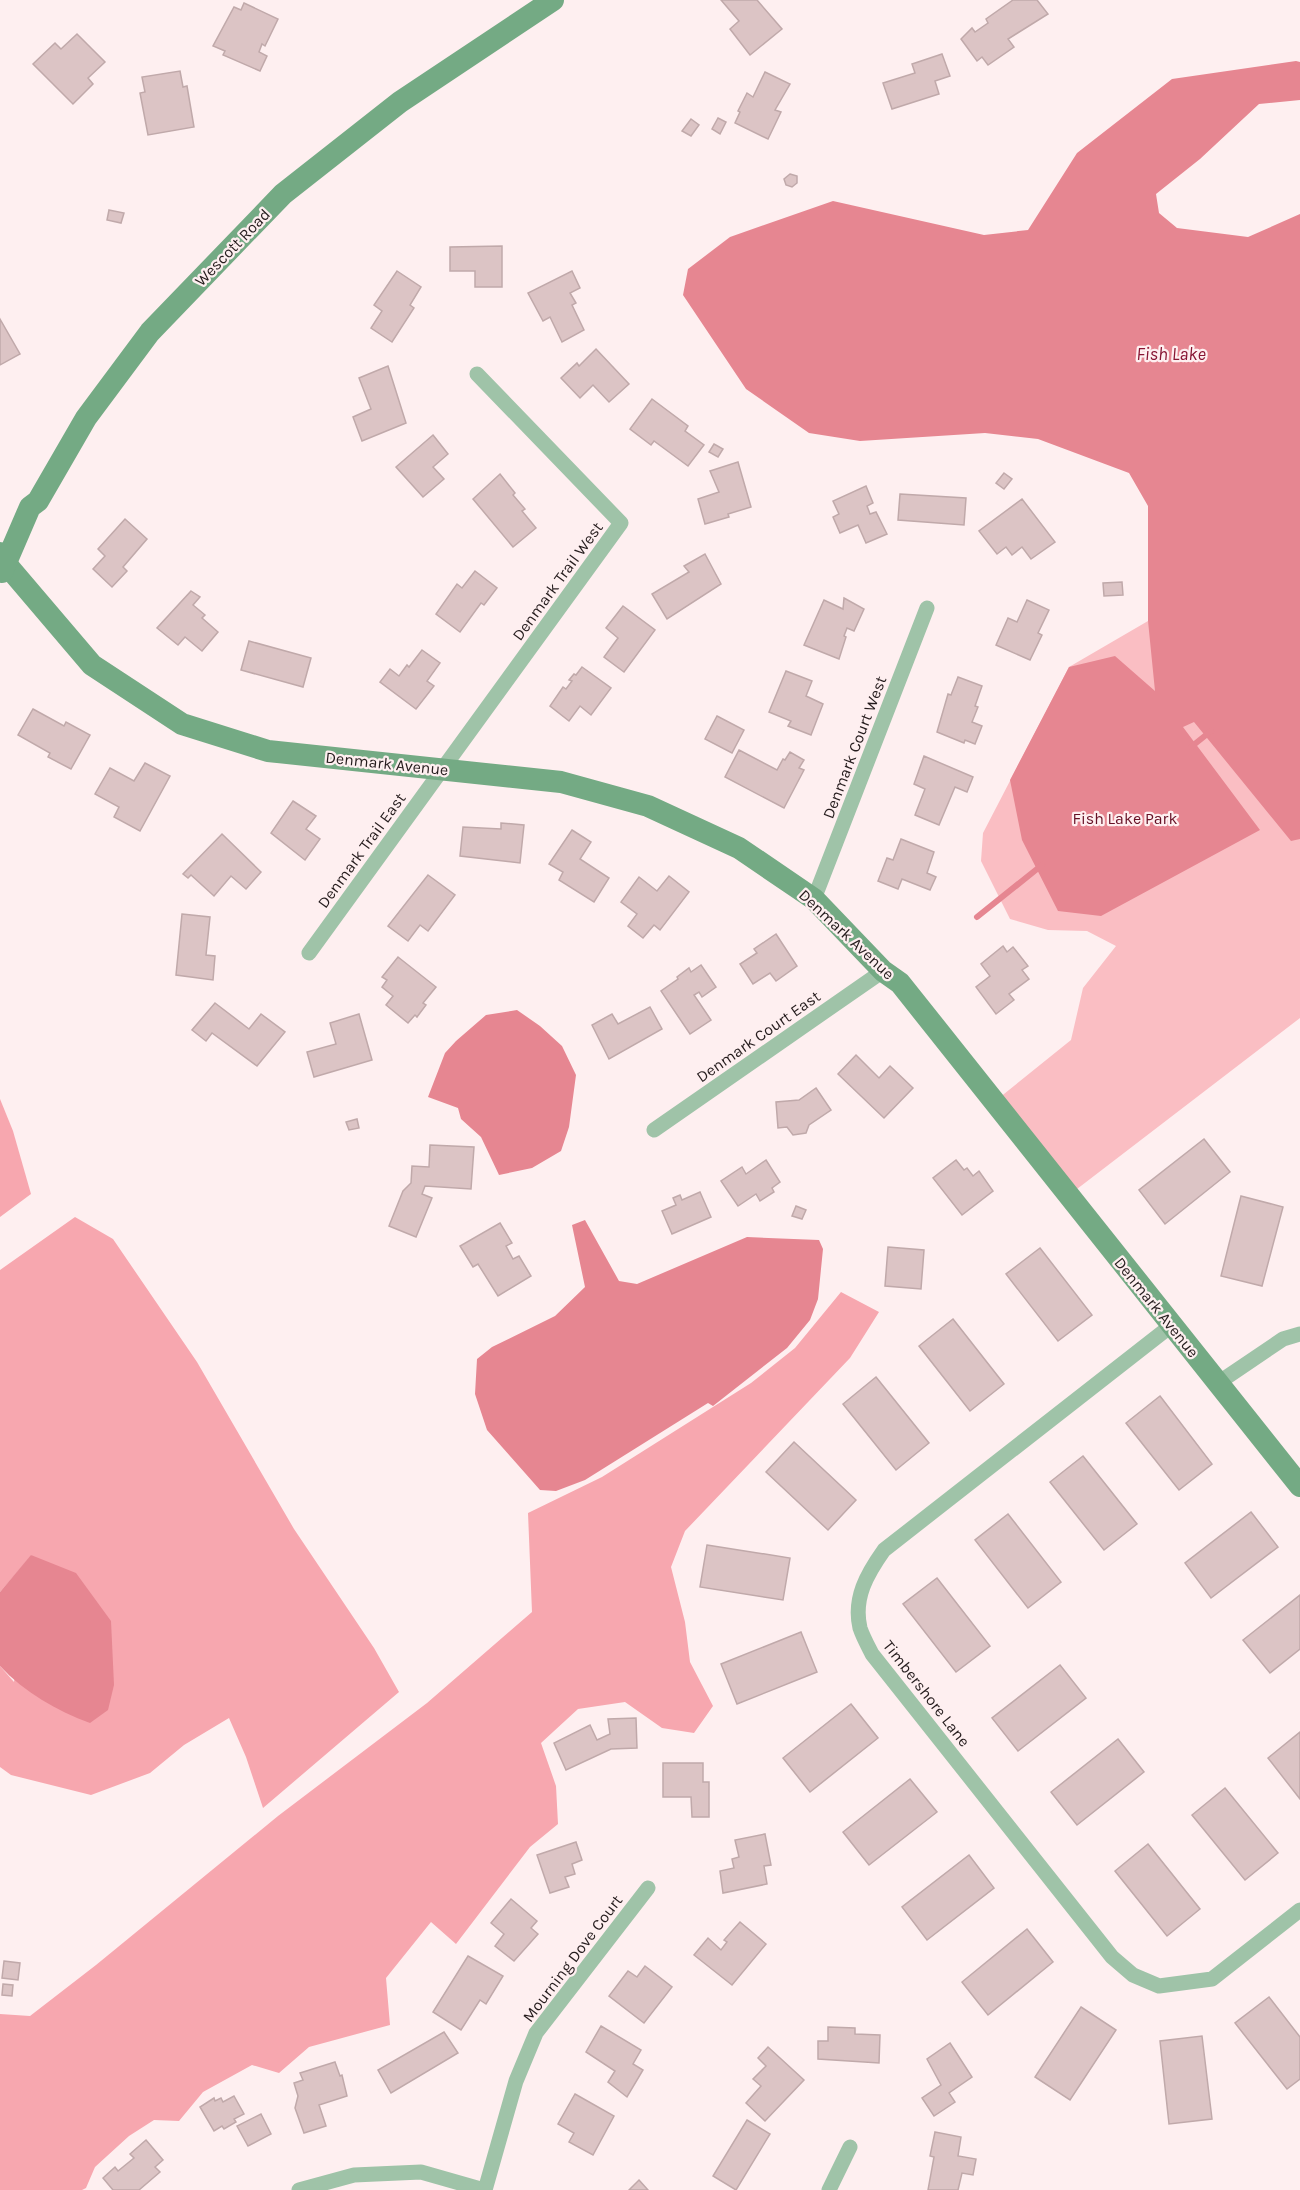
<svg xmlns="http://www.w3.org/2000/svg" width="1300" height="2190" font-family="Karla,sans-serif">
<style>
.green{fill:#fabec3}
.forest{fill:#f7a7af}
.water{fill:#e68691}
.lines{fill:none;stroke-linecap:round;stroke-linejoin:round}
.stream{stroke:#e68691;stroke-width:6}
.building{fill:#dcc4c5;stroke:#c0a9aa;stroke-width:1.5}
.street{stroke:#9fc3a8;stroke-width:15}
.secondary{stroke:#74aa84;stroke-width:22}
.labels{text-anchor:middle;stroke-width:4.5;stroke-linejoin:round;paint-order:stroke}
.street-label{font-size:16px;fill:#251c1d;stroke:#feeff0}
.park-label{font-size:16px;fill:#661025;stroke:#feeff0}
.water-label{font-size:18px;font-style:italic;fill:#881533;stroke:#feeff0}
</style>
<rect width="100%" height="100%" fill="#feeff0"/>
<!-- green -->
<polygon class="green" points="1148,621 1195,721 1300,815 1300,1018 1077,1189 994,1102 1071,1040 1083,988 1116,946 1087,931 1048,930 1010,919 981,861 983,833 1069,667"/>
<!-- forest -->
<g class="forest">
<polygon points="0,1099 13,1131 31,1194 0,1217"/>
<polygon points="75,1217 113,1239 197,1362 294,1529 374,1648 399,1692 263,1808 246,1757 229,1718 184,1745 150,1773 91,1795 11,1775 0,1767 0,1666 14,1682 32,1555 0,1592 0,1270"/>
<polygon points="841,1292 879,1312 850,1358 685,1531 671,1567 685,1622 690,1662 713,1706 694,1733 662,1728 625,1702 578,1709 541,1743 556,1786 558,1824 530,1847 456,1944 431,1922 386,1978 390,2025 309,2047 279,2073 252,2065 203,2092 179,2121 154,2120 129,2136 95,2167 86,2188 82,2190 0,2190 0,2014 30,2016 96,1965 278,1816 427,1703 532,1612 528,1513 602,1477 751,1383 795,1348"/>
</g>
<!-- water -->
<g class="water">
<polygon points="1296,61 1300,62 1300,100 1259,104 1200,159 1156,194 1159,213 1177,228 1248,237 1300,214 1300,839 1291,841 1194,722 1183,727 1260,830 1101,916 1058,911 1022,840 1010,780 1069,667 1115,656 1155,691 1148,621 1148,506 1129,473 1038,439 985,433 860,441 809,433 746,389 683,295 688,269 730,237 833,201 984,235 1028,230 1077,153 1172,79"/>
<polygon points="517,1010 540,1026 562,1046 576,1075 569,1127 561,1151 532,1168 499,1175 481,1137 461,1119 458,1108 428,1097 445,1053 456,1041 486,1015"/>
<polygon points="585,1220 619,1281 637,1284 747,1237 819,1240 823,1249 818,1299 810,1320 787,1348 713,1406 708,1403 585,1480 556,1491 540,1490 487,1430 475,1394 477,1359 492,1347 555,1316 585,1287 572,1225"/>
<path d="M31,1555L76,1573L111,1621L114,1685L108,1710L90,1723C57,1711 24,1692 0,1666V1592Z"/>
</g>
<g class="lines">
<!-- stream -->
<g class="stream">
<polyline points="1191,747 1211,731"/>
<polyline points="977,917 1042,865"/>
</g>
</g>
<!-- building -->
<g class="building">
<polygon points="721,0 757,0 782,29 750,55 730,29 739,21"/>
<polygon points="1013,0 1037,0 1048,14 1008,39 1014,47 988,65 982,57 977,61 961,39 972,28 975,32 988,23 986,19"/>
<polygon points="244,3 278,19 265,46 262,44 259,52 267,56 260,71 223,55 225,51 213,46 234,7 241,10"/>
<polygon points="77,34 105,62 88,78 93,84 73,104 33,64 55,43 61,49"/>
<polygon points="942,54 950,76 935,81 939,94 892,109 883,83 915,73 912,64"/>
<polygon points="180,71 183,87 187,86 194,127 148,135 140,93 145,92 142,77"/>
<polygon points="765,72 790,84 775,110 781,112 768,139 735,123 740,112 738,111 747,93 753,97"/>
<polygon points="718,118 726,122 720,134 712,129"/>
<polygon points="691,119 699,125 691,136 682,131"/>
<polygon points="790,174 797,176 797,183 792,187 786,185 784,179"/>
<polygon points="109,210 124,213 121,223 107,220"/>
<polygon points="502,246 502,287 475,287 475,271 450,271 450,247"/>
<polygon points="397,271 421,287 410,305 414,308 392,342 371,328 382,311 374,305"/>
<polygon points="572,271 580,288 570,293 576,303 572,305 584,330 562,342 550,317 543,321 528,293"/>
<polygon points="0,319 20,354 0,365"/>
<polygon points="596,349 629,384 609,402 593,385 580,398 561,378 577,363 579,366"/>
<polygon points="388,366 406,423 362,441 353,417 371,409 359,378"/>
<polygon points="652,399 688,426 685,431 704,445 688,466 654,441 651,445 630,429"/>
<polygon points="433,435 448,454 433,467 444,479 423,497 396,467"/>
<polygon points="714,444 723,449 718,457 709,452"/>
<polygon points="738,462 751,507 728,514 729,517 705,524 698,499 719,492 710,471"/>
<polygon points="1004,473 1012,479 1004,489 996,483"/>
<polygon points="500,474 515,493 513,495 525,509 522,511 536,528 513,547 473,499"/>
<polygon points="866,486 873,503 867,506 870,514 876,512 887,534 866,543 858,525 840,533 833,517 839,514 833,501"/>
<polygon points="900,494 966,498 964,525 898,520"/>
<polygon points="1022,499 1055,542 1031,559 1022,547 1012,555 1006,547 997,554 979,531"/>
<polygon points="125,519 147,539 123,567 127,571 112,587 93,569 105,556 98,549"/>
<polygon points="705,554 721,584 667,619 652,594 689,572 684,566"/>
<polygon points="475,571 497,588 484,605 481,603 460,632 436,614 457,584 462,588"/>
<polygon points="1122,582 1123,595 1104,596 1103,583"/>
<polygon points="191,591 200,597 193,605 205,615 202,618 218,632 202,651 185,637 178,645 157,628"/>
<polygon points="844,598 864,609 854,631 847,628 844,636 846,637 839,659 804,645 824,600 843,609"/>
<polygon points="1027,600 1049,610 1038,633 1042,635 1030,660 996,645 1008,618 1017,622"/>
<polygon points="623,606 655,630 624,672 604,657 618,638 606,628"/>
<polygon points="249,641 311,658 303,687 241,670"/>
<polygon points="422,650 440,663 427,681 434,686 416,709 380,682 390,669 399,676 407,665 409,667"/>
<polygon points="582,667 611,688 591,715 580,706 569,721 550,706 563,687 566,689 572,681 569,680 574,674 576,675"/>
<polygon points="786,671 812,681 806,696 823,704 811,735 788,726 791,721 769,712"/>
<polygon points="958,677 982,686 975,706 978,707 972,722 982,726 975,744 965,740 964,743 937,732 948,694 951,695"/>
<polygon points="33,709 64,726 66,722 90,735 71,769 48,757 50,753 18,735"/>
<polygon points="717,716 744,730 732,753 705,739"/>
<polygon points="739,750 777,770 783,759 785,760 790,752 804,760 799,768 804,770 784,808 725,777"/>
<polygon points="924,756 973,777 967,792 955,787 939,825 915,815 925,789 914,784"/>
<polygon points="145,763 170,776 140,831 114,817 119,807 95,794 110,768 134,781"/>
<polygon points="293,801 316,816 306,829 320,839 305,860 271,833"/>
<polygon points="501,823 524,825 520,863 460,856 463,827 501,829"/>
<polygon points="572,830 591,842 580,859 609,878 594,902 559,880 563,872 549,864"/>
<polygon points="222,834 261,872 246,889 231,876 214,896 191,875 188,878 183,874"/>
<polygon points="901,839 934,852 927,873 936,877 930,890 902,879 898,889 878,881 887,858 893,860"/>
<polygon points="428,875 455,895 428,931 420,925 408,941 388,926"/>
<polygon points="669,876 689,892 660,930 654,925 643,938 628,926 637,914 621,902 639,877 657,891"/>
<polygon points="182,914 210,917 206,955 215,956 213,980 176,975"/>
<polygon points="776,934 797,966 776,981 770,973 753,984 740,964 757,953 754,949"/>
<polygon points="1003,946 1007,952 1013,947 1028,966 1022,970 1029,979 1009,994 1014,1000 996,1014 976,987 990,976 981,964"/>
<polygon points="398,957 436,987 423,1003 426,1005 417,1017 415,1015 408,1023 386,1005 393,996 382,987 387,980 382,977"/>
<polygon points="701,965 716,987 702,997 699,992 694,995 711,1020 690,1034 661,991 678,979 677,977 689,968 691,972"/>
<polygon points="215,1003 249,1029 261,1014 285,1032 257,1066 212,1033 206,1041 192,1030"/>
<polygon points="650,1007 662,1029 609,1059 592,1025 612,1014 618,1024"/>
<polygon points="359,1014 372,1060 314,1077 307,1052 336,1044 330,1023"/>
<polygon points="856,1055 879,1078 890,1066 913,1088 884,1118 838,1074"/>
<polygon points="816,1088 831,1110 809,1125 806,1133 793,1135 787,1127 778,1128 776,1102 799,1100"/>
<polygon points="357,1119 359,1128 349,1130 346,1122"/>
<polygon points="1204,1139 1230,1172 1165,1224 1139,1190"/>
<polygon points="430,1145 474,1147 471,1189 425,1186 422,1194 432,1198 416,1237 389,1226 403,1191 411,1183 412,1166 429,1167"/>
<polygon points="766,1160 780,1182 772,1188 774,1192 760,1201 756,1194 738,1206 721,1181 742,1167 746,1174"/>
<polygon points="956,1160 964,1170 967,1168 973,1176 979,1171 993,1191 962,1215 933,1178"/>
<polygon points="700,1192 711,1217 672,1234 662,1211 676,1205 673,1198 680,1195 682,1200"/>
<polygon points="1241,1196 1283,1207 1262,1286 1221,1276"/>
<polygon points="796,1206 806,1210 802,1219 792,1216"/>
<polygon points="500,1223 512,1243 506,1246 513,1259 519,1256 531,1276 498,1296 478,1264 473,1267 460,1246"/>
<polygon points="888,1247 924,1250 921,1289 885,1286"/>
<polygon points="1040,1248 1092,1315 1058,1341 1006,1274"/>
<polygon points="953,1319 1004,1384 970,1411 919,1346"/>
<polygon points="876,1377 929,1443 896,1470 843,1404"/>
<polygon points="1160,1396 1212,1464 1179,1490 1126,1423"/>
<polygon points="794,1442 856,1500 828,1530 766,1472"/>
<polygon points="1083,1456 1137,1524 1104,1550 1050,1482"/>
<polygon points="1251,1512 1278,1547 1211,1598 1185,1563"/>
<polygon points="1008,1514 1061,1582 1028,1608 975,1540"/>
<polygon points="707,1545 790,1558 783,1600 700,1587"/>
<polygon points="937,1578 990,1646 956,1672 903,1604"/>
<polygon points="1300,1595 1300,1649 1270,1673 1243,1640"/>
<polygon points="801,1632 817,1672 737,1704 721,1664"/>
<polygon points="1060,1665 1086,1698 1018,1751 992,1718"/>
<polygon points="851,1704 878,1738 810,1792 783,1758"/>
<polygon points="636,1718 637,1748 611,1749 566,1770 554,1743 590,1725 597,1740 610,1734 608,1719"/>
<polygon points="1300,1732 1300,1799 1268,1758"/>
<polygon points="1118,1739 1144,1772 1077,1825 1051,1792"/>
<polygon points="663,1763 703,1763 703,1782 709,1782 709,1817 692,1817 691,1797 663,1797"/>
<polygon points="910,1779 937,1812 869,1865 843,1832"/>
<polygon points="1225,1788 1278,1853 1245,1880 1192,1815"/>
<polygon points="765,1834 771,1865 764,1866 767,1884 723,1893 720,1871 734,1868 732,1859 739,1857 735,1840"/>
<polygon points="576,1842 582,1860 572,1864 575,1874 565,1877 569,1887 550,1893 537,1855"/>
<polygon points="1148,1844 1200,1909 1167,1936 1115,1871"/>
<polygon points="969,1855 994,1888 927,1940 902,1907"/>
<polygon points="511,1899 537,1921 531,1928 538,1934 514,1961 495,1946 504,1934 491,1923"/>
<polygon points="740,1922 766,1944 732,1985 694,1955 708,1938 721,1950 727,1942 724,1940"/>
<polygon points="1027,1929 1053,1962 988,2015 962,1982"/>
<polygon points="468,1956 503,1976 486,2004 480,2000 461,2030 433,2012"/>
<polygon points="4,1961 20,1963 18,1980 2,1978"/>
<polygon points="645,1966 672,1987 644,2023 609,1996 628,1971 637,1977"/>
<polygon points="3,1984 13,1985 12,1996 2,1995"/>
<polygon points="1269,1997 1300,2037 1300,2079 1287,2089 1235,2023"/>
<polygon points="1081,2007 1116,2030 1070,2100 1035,2077"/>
<polygon points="601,2026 641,2050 633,2064 643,2070 627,2097 608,2082 615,2071 586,2052"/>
<polygon points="828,2027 855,2028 855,2034 880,2035 879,2063 818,2059 818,2041 828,2041"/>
<polygon points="444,2032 458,2053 391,2093 378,2070"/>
<polygon points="1202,2036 1212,2119 1169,2124 1160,2041"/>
<polygon points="950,2043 972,2077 949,2093 955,2102 934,2116 922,2098 941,2085 927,2059"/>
<polygon points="768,2047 804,2080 765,2121 746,2103 761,2086 753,2079 766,2066 758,2058"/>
<polygon points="335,2062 340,2076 342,2075 347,2096 319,2105 326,2126 304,2133 295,2108 298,2096 294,2083 303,2080 300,2073"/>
<polygon points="575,2094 614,2116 593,2155 569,2142 574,2133 558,2124"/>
<polygon points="234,2096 244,2114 234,2119 236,2122 224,2129 222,2126 214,2131 200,2107 214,2098 215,2101 221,2098 223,2102"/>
<polygon points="261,2114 271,2134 248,2146 237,2126"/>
<polygon points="747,2120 770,2134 736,2190 713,2176"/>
<polygon points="935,2132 961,2137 958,2156 976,2159 973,2175 962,2173 958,2190 928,2190 934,2157 930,2156"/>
<polygon points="146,2140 163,2160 155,2167 160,2172 139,2190 113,2190 103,2178 115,2167 118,2171 134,2158 130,2154"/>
<polygon points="639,2180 648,2190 629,2190"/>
</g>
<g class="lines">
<!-- street -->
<g class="street">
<polyline points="814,899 927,608"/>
<polyline points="309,953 621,523 477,374"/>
<polyline points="654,1130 883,971"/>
<path d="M1172,1325L884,1550C867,1574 853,1598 860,1628C863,1637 868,1646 872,1654L1112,1957L1133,1975L1159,1986L1212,1979L1300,1910"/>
<polyline points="1218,1383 1283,1339 1300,1334"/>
<polyline points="299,2190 354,2175 421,2172 484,2190"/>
<polyline points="485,2190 516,2081 536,2033 648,1888"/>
<polyline points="829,2190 850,2147"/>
</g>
<!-- secondary -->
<g class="secondary">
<polyline points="0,553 6,564 92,665 182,724 268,751 561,782 648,806 739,848 814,899 883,971 900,983 1300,1486"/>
<polyline points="2,572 30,507 38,501 86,418 150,332 283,194 400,102 553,0"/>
</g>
</g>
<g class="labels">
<!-- street labels -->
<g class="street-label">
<text transform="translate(232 247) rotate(-46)" y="6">Wescott Road</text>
<text transform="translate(557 581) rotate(-54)" y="6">Denmark Trail West</text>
<text transform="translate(854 747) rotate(-69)" y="6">Denmark Court West</text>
<text transform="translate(387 763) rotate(6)" y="6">Denmark Avenue</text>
<text transform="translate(361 850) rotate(-54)" y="6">Denmark Trail East</text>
<text transform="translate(847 934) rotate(43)" y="6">Denmark Avenue</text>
<text transform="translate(758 1036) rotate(-35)" y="6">Denmark Court East</text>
<text transform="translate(1157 1307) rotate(51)" y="6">Denmark Avenue</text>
<text transform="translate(927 1693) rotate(52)" y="6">Timbershore Lane</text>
<text transform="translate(572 1958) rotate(-53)" y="6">Mourning Dove Court</text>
</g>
<!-- park labels -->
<g class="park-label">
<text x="1125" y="824">Fish Lake Park</text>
</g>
<!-- water labels -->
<g class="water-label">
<text x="1171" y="360">Fish Lake</text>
</g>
</g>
</svg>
